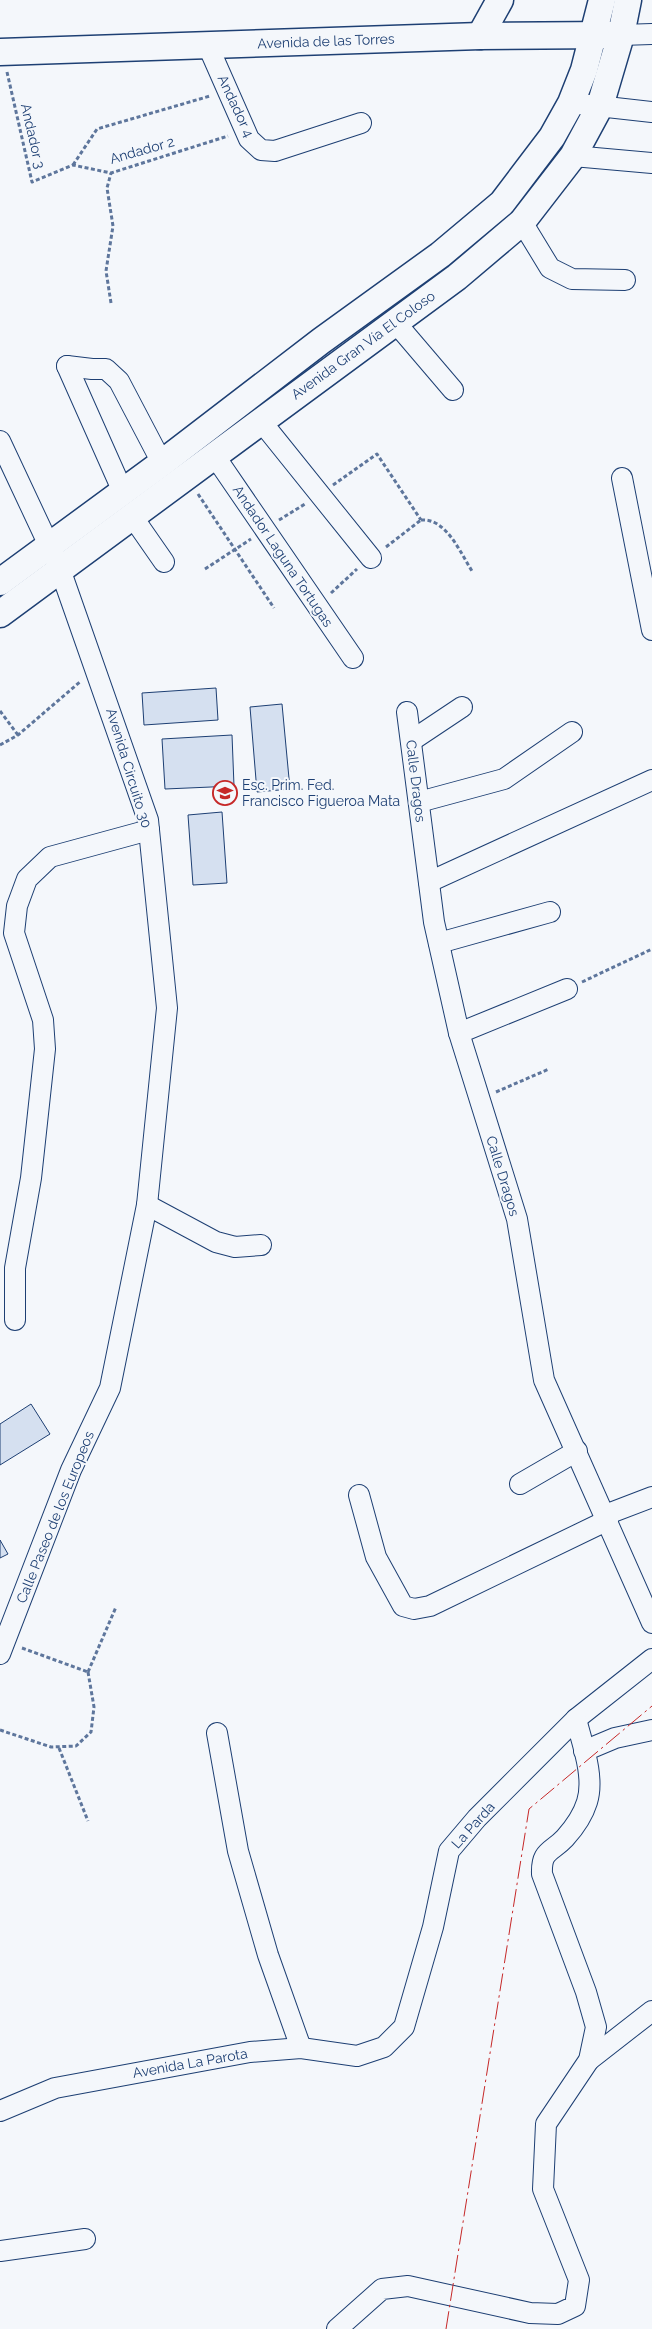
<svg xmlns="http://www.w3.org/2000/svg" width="652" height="2329" font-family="Raleway,sans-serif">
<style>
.building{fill:#d5e0f0;stroke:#1d3f73}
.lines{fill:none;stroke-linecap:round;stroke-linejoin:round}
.minor-casing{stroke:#1d3f73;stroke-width:22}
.major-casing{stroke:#1d3f73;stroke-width:29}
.path{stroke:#5e769c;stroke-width:3;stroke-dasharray:4 2.5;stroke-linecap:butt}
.minor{stroke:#f4f7fb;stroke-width:20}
.major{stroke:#f4f7fb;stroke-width:26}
.power{stroke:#c62828;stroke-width:1;stroke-dasharray:18 4 2.5 4;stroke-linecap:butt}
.labels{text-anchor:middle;stroke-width:4;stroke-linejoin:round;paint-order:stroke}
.street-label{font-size:14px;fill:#1d3f73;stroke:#f4f7fb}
.poi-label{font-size:14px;fill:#1d3f73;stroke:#f4f7fb;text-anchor:start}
</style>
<rect width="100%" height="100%" fill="#f4f7fb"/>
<!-- building -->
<g class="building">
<polygon points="216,688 218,720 144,725 142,693"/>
<polygon points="282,704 290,789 257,792 250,707"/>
<polygon points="232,735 234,786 165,789 162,739"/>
<polygon points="222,812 227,883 193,885 188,815"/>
<polygon points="31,1404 50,1434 0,1465 0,1424"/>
<polygon points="0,1540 8,1554 0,1558"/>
</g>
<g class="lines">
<defs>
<g id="minor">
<polyline points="621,35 652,34"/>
<polyline points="208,46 249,139 261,150 275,151 361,123"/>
<polyline points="571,103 652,112"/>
<polyline points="573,156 652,163"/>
<polyline points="522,222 550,268 572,279 625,280"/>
<polyline points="395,322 453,390"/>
<polyline points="67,366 92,369 106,369 119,381 162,463"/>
<polyline points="67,366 123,492"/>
<polyline points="260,420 371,558"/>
<polyline points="0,441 60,569 148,820 167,1008 147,1205 110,1388 71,1470 0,1654"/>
<polyline points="214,455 353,658"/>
<polyline points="622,478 652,630"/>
<polyline points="132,516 164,562"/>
<polyline points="407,712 434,922 459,1033 517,1219 544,1380 652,1623"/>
<polyline points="411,741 462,707"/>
<polyline points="419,802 504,779 572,732"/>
<polyline points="429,882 652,780"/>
<polyline points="439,943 550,912"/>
<polyline points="459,1033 567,989"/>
<polyline points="147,1205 216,1242 235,1247 261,1245"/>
<polyline points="15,1320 15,1268 31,1178 45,1049 43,1020 14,933 17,906 27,879 50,857 149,830"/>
<polyline points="520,1484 577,1451"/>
<polyline points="359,1495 376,1557 403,1606 414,1609 430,1606 608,1520"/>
<polyline points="605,1515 652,1497"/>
<polyline points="217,1733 238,1851 268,1955 301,2048"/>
<polyline points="584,1751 615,1738 652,1730"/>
<polyline points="589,2060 652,2011"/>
<polyline points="0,2111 55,2088 250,2052 301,2048 357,2056 384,2047 404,2027 433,1927 449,1851 477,1818 576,1719 652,1659"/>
<polyline points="0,2251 85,2239"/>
<path d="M337,2329L382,2289L408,2286L530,2313L558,2314L575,2306L579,2280L543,2189L546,2124L589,2060L596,2027L586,1992L542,1874C541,1850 551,1853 565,1838C574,1828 583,1815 587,1802C595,1777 582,1743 576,1719"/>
</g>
<g id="major">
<polyline points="480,36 500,0"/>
<polyline points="0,52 480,36 611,35"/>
<polyline points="0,582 162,463 321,341 440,255 502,203 552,137 571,103 584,70 602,0"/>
<polyline points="0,614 457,277 522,222 573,156 600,106 621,35 628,0"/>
</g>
</defs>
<!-- minor casing -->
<use href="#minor" class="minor-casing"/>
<!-- major casing -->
<use href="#major" class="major-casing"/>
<!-- path -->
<g class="path">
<polyline points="7,72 32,182 73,165 111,173 228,136"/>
<polyline points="73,165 97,129 210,96"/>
<polyline points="111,303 106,271 113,226 107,188 111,173"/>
<polyline points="333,485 377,454 421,520"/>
<polyline points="198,494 274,608"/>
<polyline points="279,520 305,504"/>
<path d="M421,520C446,518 460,552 472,571"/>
<polyline points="386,547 421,520"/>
<polyline points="205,569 251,539"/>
<polyline points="331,593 357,569"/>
<polyline points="0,711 18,735"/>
<polyline points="0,745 18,735 81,681"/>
<polyline points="582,982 652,949"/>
<polyline points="496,1092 549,1069"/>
<polyline points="22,1648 88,1672"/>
<polyline points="88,1672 116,1607"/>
<polyline points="0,1730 51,1747 76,1746 91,1732 94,1707 88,1672"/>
<polyline points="59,1748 88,1821"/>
</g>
<!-- minor -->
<use href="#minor" class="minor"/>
<!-- major -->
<use href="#major" class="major"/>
<!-- power -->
<polyline class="power" points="446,2329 529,1809 652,1706"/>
</g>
<!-- icons -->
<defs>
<symbol id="school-ring" viewBox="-11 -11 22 22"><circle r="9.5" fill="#f4f7fb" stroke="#c62828" stroke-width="1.5"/><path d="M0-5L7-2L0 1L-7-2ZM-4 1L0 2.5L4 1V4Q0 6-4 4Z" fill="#c62828"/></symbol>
</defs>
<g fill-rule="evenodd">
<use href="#school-ring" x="211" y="779" width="28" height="28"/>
</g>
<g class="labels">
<!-- street labels -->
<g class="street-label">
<text transform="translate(326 41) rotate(-2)" y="5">Avenida de las Torres</text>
<text transform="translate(236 106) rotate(65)" y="5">Andador 4</text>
<text transform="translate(33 136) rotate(77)" y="5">Andador 3</text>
<text transform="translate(142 150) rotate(-16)" y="5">Andador 2</text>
<text transform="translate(363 345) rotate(-36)" y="5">Avenida Gran Vía El Coloso</text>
<text transform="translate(283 556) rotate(56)" y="5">Andador Laguna Tortugas</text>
<text transform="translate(129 768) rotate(73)" y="5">Avenida Circuito 30</text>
<text transform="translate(416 781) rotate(83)" y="5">Calle Dragos</text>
<text transform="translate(503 1176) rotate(73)" y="5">Calle Dragos</text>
<text transform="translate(55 1517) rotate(-68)" y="5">Calle Paseo de los Europeos</text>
<text transform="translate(473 1825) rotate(-48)" y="5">La Parda</text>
<text transform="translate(190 2063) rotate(-10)" y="5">Avenida La Parota</text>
</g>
<!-- poi labels -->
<g class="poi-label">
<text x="242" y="790">Esc. Prim. Fed.<tspan x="242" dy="16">Francisco Figueroa Mata</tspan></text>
</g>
</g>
</svg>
